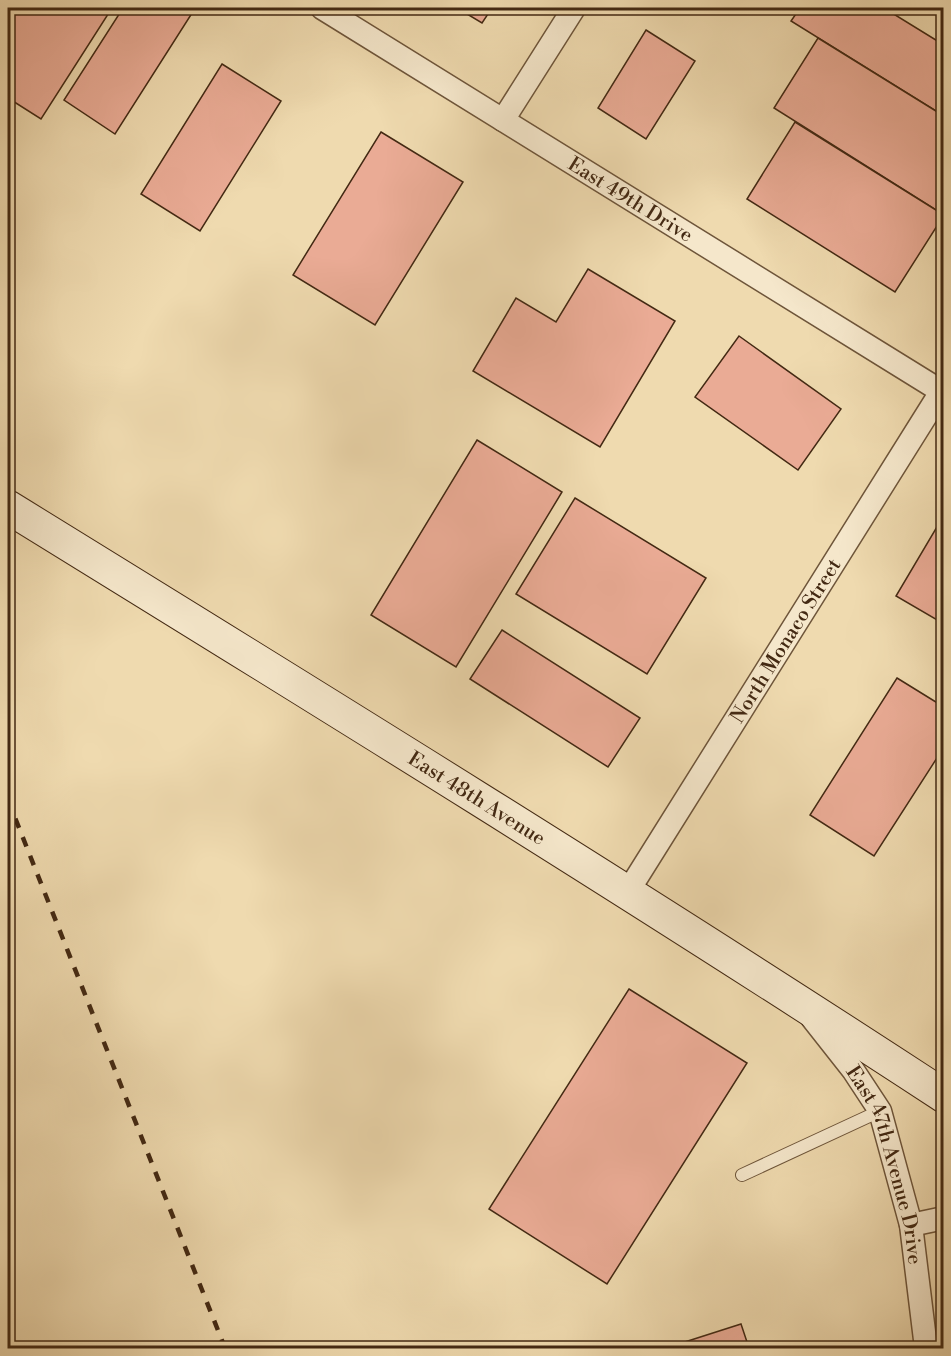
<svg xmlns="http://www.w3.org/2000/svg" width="951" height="1356" font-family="'Libre Bodoni',serif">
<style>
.building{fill:#eaab95;stroke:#432913;stroke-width:1.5}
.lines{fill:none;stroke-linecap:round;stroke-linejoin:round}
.lane-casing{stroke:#6e553a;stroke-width:14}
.street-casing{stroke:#6e553a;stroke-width:25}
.secondary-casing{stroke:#432913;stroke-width:35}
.lane{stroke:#f5e7cb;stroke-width:12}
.street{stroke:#f5e7cb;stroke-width:22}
.secondary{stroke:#f5e7cb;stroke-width:33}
.rail{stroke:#432913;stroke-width:4.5;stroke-dasharray:10 10;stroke-linecap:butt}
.labels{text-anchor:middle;stroke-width:4.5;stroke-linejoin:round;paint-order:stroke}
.street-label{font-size:20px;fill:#432913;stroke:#f5e7cb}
</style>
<rect width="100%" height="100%" fill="#efdaaf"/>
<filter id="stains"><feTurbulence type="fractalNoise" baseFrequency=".00333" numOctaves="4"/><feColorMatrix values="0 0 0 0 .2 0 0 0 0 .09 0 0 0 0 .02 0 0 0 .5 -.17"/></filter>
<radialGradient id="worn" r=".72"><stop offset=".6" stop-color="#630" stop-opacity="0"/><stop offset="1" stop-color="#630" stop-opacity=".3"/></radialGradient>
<!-- building -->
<g class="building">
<polygon points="8,8 112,8 41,119 8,98"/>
<polygon points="123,8 190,8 194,10 115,134 64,100"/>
<polygon points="457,8 492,8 482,23"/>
<polygon points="800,8 884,8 944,45 944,116 791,21"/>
<polygon points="646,30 695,61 646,139 598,108"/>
<polygon points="818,38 944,116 944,215 774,108"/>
<polygon points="222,64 281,101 200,231 141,194"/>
<polygon points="795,122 944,215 895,292 747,199"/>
<polygon points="381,132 463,182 375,325 293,275"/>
<polygon points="588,269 675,321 600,447 473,371 516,298 556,322"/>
<polygon points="739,336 841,409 798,470 695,397"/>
<polygon points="477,440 562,492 456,667 371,615"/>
<polygon points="575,498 706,578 647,674 516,594"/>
<polygon points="944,515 944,624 896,596"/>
<polygon points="502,630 640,718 608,767 470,679"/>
<polygon points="897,678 944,707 944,747 874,856 810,815"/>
<polygon points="629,989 747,1063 607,1284 489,1209"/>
<polygon points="741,1324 749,1348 666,1348"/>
</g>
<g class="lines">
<defs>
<polyline id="lane" points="742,1175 880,1111"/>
<g id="street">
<path id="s1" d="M322,8L944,393"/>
<polyline points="503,120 574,8"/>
<path id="s2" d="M627,893L944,387"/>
<path id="s3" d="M812,1018L853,1070L880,1111L911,1225L926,1348"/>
<polyline points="911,1225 944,1218"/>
</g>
<g id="secondary">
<path id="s4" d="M8,507C321,700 635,894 944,1096"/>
</g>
</defs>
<!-- lane casing -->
<use href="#lane" class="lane-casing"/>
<!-- street casing -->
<use href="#street" class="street-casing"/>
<!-- secondary casing -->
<use href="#secondary" class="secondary-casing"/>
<!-- lane -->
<use href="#lane" class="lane"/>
<!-- street -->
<use href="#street" class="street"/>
<!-- secondary -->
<use href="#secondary" class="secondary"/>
<!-- rail -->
<polyline class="rail" points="8,800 225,1348"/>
</g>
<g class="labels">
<!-- street labels -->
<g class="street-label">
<text dy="7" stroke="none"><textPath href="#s1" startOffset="363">East 49th Drive</textPath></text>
<text dy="7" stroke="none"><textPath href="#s2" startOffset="298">North Monaco Street</textPath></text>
<text dy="7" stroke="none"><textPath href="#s4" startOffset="552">East 48th Avenue</textPath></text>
<text dy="7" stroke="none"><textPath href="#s3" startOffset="168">East 47th Avenue Drive</textPath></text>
</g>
</g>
<!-- margin -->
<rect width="951" height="1356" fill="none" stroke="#efdaaf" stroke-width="30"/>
<rect x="9" y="9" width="933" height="1338" fill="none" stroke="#432913" stroke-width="3"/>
<rect x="15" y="15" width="921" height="1326" fill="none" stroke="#432913" stroke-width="1.5"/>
<rect width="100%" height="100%" filter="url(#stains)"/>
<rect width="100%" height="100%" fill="url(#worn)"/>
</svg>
